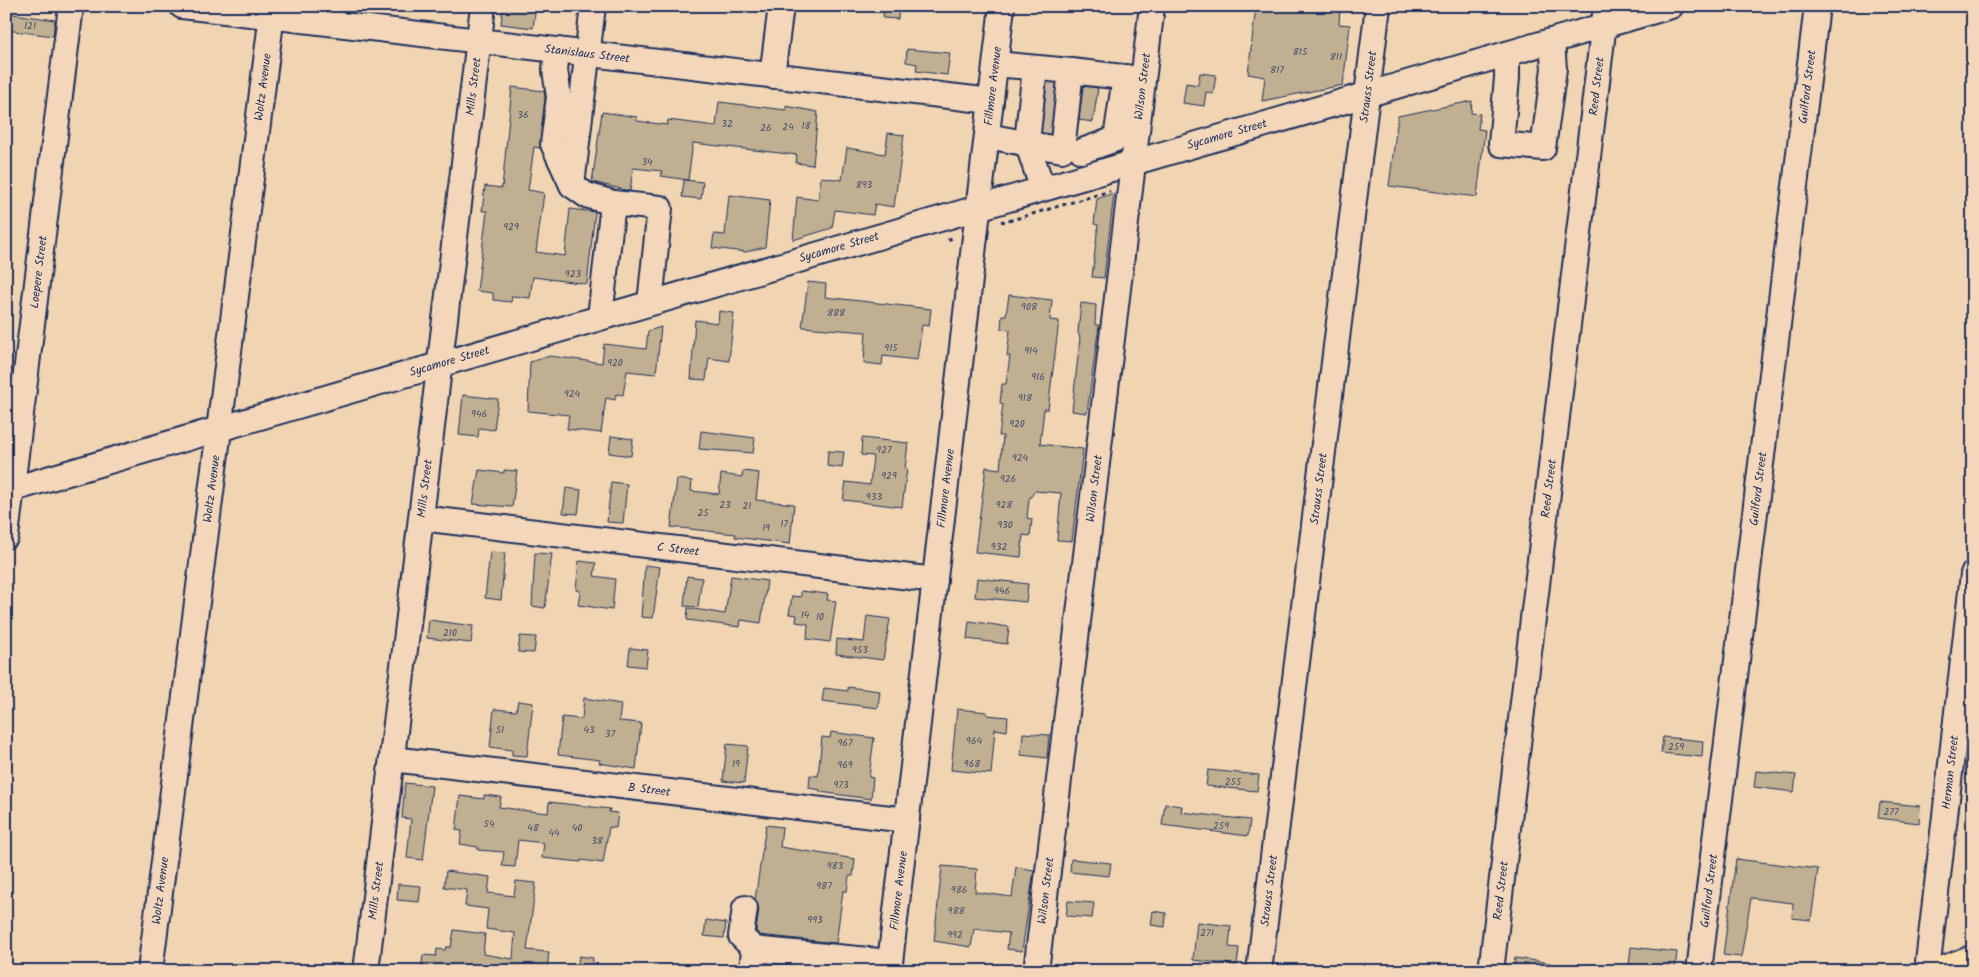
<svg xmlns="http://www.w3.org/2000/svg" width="1979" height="977" font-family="Kalam,sans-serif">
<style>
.building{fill:#c0af91;stroke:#1b2f5e}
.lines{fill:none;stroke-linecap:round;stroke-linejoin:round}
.minor-tunnel{stroke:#c6b4a1;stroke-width:24;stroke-dasharray:24 12;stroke-linecap:butt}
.minor-casing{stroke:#1b2f5e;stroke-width:28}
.major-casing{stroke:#1b2f5e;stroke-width:31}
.path{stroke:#1b2f5e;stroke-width:3;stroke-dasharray:4 4;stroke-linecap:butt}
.minor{stroke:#f4d7ba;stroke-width:24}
.major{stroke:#fcdcac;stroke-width:28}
.labels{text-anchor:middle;stroke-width:4;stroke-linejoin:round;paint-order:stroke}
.number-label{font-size:10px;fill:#444f6b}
.street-label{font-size:12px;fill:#1b2f5e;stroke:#f4d7ba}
</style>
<rect width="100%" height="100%" fill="#f1d5b2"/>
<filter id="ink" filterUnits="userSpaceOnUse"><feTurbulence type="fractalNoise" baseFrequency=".02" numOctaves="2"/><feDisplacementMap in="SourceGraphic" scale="10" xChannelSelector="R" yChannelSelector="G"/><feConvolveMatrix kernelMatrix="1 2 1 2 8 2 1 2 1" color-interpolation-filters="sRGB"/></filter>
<g filter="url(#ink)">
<!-- building -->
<g class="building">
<polygon points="503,6 536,6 533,28 501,24"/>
<polygon points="884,6 899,6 898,19 883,18"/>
<polygon points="1256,6 1340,8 1339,24 1350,25 1343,85 1262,101 1265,77 1248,74"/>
<polygon points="6,13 55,20 53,36 6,30"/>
<polygon points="907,49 950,53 947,75 916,71 917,64 906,62"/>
<polygon points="1200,73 1216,75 1213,94 1206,92 1204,106 1183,103 1186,83 1198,85"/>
<polygon points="1047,83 1056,83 1050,134 1042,132"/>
<polygon points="1083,86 1098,88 1093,122 1079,120"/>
<polygon points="512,87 544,91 545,97 540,148 534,147 528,190 544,193 536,252 565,256 570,209 595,212 587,284 533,277 530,298 512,296 511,302 493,300 493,293 477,291 487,211 482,211 485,186 502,188"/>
<polygon points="1472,101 1471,113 1480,114 1478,129 1485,130 1477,197 1389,186 1398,116"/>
<polygon points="719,102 786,110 786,106 818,112 813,165 796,163 797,155 693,143 688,180 661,176 662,171 633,168 630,191 592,182 602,112 637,117 637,121 667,125 668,120 716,126"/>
<polygon points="888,133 904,135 894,207 875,204 873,215 835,210 832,228 793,240 797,197 818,200 821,177 842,180 847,148 885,154"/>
<polygon points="684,180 703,182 701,199 682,197"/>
<polygon points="1114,193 1104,278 1092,277 1098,225 1094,224 1097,199"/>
<polygon points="729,195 770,200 765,247 746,252 712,248 714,234 725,235"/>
<polygon points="808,282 826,284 825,297 931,309 929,326 922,325 917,360 883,356 882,365 864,363 866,332 802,327"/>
<polygon points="1009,295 1052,300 1050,320 1059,321 1048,409 1044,409 1040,444 1083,449 1072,541 1057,540 1061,493 1035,491 1029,499 1027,518 1032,519 1030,536 1023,535 1021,557 975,552 986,467 1000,469 1003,436 999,436 1003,404 1000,403 1002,384 1006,384 1010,356 1007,356 1010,330 1001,329 1002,315 1006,315"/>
<polygon points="1081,303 1096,305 1095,325 1099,325 1087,413 1072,411 1080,338 1078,332"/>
<polygon points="719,311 734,313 729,361 709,358 706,380 691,379 695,320 718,323"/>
<polygon points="661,327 656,374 627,371 623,395 616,394 615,400 606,398 601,433 567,429 569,415 528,411 530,362 550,356 602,363 604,344 646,349 648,331"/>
<polygon points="463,395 498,399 494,430 479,428 478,437 459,435"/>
<polygon points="701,431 755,438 753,453 699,449"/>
<polygon points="611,436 633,439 631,456 609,453"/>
<polygon points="862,438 908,443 905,469 907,469 902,507 843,500 846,482 870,485 873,456 861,455"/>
<polygon points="828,451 844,452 842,468 827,466"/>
<polygon points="479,470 504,473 504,470 517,471 512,507 473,504"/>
<polygon points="743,471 759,473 756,500 794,504 790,544 735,537 736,534 671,527 677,479 692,481 691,491 719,494 721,474 742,477"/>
<polygon points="611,482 627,484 623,523 607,522"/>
<polygon points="566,488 581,490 578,514 563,513"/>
<polygon points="490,552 505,553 501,600 485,598"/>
<polygon points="535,553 552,554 545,608 532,606"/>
<polygon points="579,561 596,563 594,576 615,579 612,610 578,605 580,591 576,590"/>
<polygon points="645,565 660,567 653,618 641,617"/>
<polygon points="687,576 702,578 698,607 684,606"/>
<polygon points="731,576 767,581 761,623 741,620 740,627 687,620 688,608 725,614"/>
<polygon points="977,578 1028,584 1026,602 975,597"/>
<polygon points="801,591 828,594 827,600 836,601 830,642 807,639 808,624 796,622 797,615 789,614 792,596 801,597"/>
<polygon points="867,616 890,619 883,660 836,654 837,639 864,642"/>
<polygon points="429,620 473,626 471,643 427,638"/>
<polygon points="969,621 1009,627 1007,644 967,639"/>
<polygon points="520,636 536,637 534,653 518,652"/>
<polygon points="630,648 648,650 646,667 628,665"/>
<polygon points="848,687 880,691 878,708 822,701 824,688 848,691"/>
<polygon points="584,698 621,704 619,721 641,723 636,769 599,763 600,760 558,755 562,717 582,719"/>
<polygon points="518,701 533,703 527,756 512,755 512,750 490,747 494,709 516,711"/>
<polygon points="957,709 987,712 987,715 1008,717 1007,731 995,729 991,774 951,770"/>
<polygon points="831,732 874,738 869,777 873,778 871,799 820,792 820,790 809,788 810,775 818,776 822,737 830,738"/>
<polygon points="1023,733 1049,735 1047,758 1021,755"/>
<polygon points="1663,737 1703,741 1702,757 1661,753"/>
<polygon points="727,744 748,746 744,783 723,781"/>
<polygon points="1208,770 1259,775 1257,791 1206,786"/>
<polygon points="1756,771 1796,775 1794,792 1754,787"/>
<polygon points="405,783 432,786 423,860 407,858 411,819 402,818"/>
<polygon points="484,795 501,797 499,807 521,810 548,813 549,802 610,809 609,812 618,813 616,828 609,827 603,863 581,860 581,862 542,858 544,843 518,840 515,867 502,866 504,852 478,850 478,847 460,844 462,831 456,830 460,796 484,799"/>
<polygon points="1880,802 1920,806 1919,823 1878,818"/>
<polygon points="1165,804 1182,806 1181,812 1250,820 1248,836 1162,825"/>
<polygon points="766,825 782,827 780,847 855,859 853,876 849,876 847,891 843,891 836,943 759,935 756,931 759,909 755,900"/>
<polygon points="1071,859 1111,863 1109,876 1070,872"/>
<polygon points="1736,859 1818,869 1811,920 1792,918 1793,903 1751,898 1741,957 1723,955"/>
<polygon points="942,866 977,869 975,892 1012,897 1016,867 1034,870 1022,951 1007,949 1009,933 974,929 971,947 934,941"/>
<polygon points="446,871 490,877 488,893 514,896 516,881 536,883 527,950 549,952 547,971 421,971 423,955 436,956 437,949 445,950 446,947 451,947 454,930 485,934 483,954 513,959 515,933 486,929 488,909 465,906 467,890 444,887"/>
<polygon points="398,884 421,886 419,902 397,900"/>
<polygon points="1068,901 1094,903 1092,918 1066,916"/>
<polygon points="1153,911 1166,913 1165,927 1151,925"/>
<polygon points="706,920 726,923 724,938 704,936"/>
<polygon points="1197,922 1231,926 1229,947 1239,948 1237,965 1193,960"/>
<polygon points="1631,947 1677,952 1675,971 1629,965"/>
<polygon points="579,956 593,958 592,971 577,971"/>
<polygon points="1515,958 1551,963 1550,971 1513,971"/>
</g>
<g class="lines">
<!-- minor-tunnel -->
<g class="minor-tunnel">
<polyline points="1046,89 1063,91"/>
<polyline points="1044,106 1061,107"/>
<polyline points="1042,124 1059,126"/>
</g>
<defs>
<g id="minor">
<path id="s1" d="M182,6L991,101"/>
<polyline points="557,50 555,70 559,97 553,144 572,185 586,195 613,203"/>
<polyline points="1507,54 1507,78 1501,144 1543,148 1554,69 1552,41"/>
<polyline points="1035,68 1027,142 1042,187"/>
<polyline points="1071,71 1140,79"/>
<polyline points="772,76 781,6"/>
<polyline points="987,136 1062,150 1071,71 996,64"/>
<polyline points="1082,151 1116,139 1125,77"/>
<polyline points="572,185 593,6"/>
<polyline points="600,317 613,203 660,208 650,303"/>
<path id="s2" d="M6,491C561,328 1116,165 1671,6"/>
<path id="s3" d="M421,518L935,580"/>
<path id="s4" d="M6,536L71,6"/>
<path id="s5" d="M392,759L907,820"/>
<polyline points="745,908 741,936 754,949 752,971"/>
<polyline points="754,949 890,962"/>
<path id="s6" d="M150,971L273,6"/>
<path id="s7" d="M366,971L483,6"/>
<path id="s8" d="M889,971L1002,6"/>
<path id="s9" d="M1036,971L1152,6"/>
<path id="s10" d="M1259,971L1378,6"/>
<path id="s11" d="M1491,971L1606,6"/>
<path id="s12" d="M1699,971L1817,6"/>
<path id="s13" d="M1927,971L1973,574"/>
</g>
<polyline id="major" points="1942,971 1973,959"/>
</defs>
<!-- minor casing -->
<use href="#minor" class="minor-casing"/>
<!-- major casing -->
<use href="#major" class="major-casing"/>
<!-- path -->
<g class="path">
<polyline points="1001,221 1005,222 1110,191"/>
<polyline points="948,240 954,237"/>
</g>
<!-- minor -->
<use href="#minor" class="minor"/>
<!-- major -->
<use href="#major" class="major"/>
</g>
</g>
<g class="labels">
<!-- number labels -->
<g class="number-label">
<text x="30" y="29">121</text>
<text x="1300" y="55">815</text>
<text x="1336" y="60">811</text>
<text x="1277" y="73">817</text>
<text x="523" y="118">36</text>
<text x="727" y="127">32</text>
<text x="806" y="129">18</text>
<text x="788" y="130">24</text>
<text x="766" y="131">26</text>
<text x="647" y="165">34</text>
<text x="864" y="188">893</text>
<text x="511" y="230">929</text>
<text x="573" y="277">923</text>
<text x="1029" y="310">908</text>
<text x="836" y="316">888</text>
<text x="891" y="351">915</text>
<text x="1031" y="354">914</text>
<text x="615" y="366">920</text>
<text x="1038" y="380">916</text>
<text x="572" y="397">924</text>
<text x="1025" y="401">918</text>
<text x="479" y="417">946</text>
<text x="1017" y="427">920</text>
<text x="884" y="453">927</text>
<text x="1020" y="461">924</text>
<text x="889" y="479">929</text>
<text x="1008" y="482">926</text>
<text x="874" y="500">933</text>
<text x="725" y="508">23</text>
<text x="1004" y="508">928</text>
<text x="747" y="509">21</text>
<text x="703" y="516">25</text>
<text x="784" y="527">17</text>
<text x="1005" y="528">930</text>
<text x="766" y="531">19</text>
<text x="999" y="550">932</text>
<text x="1002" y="594">946</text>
<text x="805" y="618">14</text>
<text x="820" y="620">10</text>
<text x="450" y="636">210</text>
<text x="860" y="653">953</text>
<text x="500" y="733">51</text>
<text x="589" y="733">43</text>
<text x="610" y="737">37</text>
<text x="974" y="744">964</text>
<text x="845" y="746">967</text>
<text x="1676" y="750">259</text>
<text x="736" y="767">19</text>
<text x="972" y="767">968</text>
<text x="845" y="768">969</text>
<text x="1233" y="785">255</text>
<text x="841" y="788">973</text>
<text x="1891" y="815">277</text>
<text x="489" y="827">54</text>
<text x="1221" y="829">259</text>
<text x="533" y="831">48</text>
<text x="577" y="831">40</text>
<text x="554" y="836">44</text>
<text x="597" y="844">38</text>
<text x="835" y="869">983</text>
<text x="824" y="889">987</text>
<text x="959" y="893">986</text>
<text x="956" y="914">988</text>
<text x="815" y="923">993</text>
<text x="1207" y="936">271</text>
<text x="955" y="938">992</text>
</g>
<!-- street labels -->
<g class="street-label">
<text dy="4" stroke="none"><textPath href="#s1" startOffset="408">Stanislaus Street</textPath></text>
<text dy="4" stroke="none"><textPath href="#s7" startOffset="891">Mills Street</textPath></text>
<text dy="4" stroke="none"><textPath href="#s8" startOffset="891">Fillmore Avenue</textPath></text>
<text dy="4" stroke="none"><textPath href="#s9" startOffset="891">Wilson Street</textPath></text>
<text dy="4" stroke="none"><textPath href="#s11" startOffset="891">Reed Street</textPath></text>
<text dy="4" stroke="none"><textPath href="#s6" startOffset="891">Woltz Avenue</textPath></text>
<text dy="4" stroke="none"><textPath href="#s10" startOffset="891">Strauss Street</textPath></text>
<text dy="4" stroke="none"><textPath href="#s12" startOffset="891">Guilford Street</textPath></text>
<text dy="4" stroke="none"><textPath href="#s2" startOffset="1272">Sycamore Street</textPath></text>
<text dy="4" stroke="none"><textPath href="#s2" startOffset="868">Sycamore Street</textPath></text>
<text dy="4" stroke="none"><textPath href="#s4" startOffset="266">Loepere Street</textPath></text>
<text dy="4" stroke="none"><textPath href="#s2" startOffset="462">Sycamore Street</textPath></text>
<text dy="4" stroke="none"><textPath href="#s7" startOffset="486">Mills Street</textPath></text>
<text dy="4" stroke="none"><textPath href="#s10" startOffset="486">Strauss Street</textPath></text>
<text dy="4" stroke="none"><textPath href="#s6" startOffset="486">Woltz Avenue</textPath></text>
<text dy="4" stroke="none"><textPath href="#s8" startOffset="486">Fillmore Avenue</textPath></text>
<text dy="4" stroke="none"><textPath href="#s9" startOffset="486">Wilson Street</textPath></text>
<text dy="4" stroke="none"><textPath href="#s11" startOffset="486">Reed Street</textPath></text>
<text dy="4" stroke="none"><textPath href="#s12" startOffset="486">Guilford Street</textPath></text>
<text dy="4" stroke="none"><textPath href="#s3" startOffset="259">C Street</textPath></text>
<text dy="4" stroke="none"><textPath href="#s13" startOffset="200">Herman Street</textPath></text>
<text dy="4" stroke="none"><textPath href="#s5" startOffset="259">B Street</textPath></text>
<text dy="4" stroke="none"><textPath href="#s6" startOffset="81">Woltz Avenue</textPath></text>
<text dy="4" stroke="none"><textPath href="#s10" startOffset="81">Strauss Street</textPath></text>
<text dy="4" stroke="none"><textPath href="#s12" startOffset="81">Guilford Street</textPath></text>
<text dy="4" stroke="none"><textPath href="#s7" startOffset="81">Mills Street</textPath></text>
<text dy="4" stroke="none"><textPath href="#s8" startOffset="81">Fillmore Avenue</textPath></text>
<text dy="4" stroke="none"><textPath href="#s9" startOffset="81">Wilson Street</textPath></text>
<text dy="4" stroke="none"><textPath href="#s11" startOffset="81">Reed Street</textPath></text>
</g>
</g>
<!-- margin -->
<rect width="1979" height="977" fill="none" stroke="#f4d7ba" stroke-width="25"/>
<rect x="12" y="12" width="1954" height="952" fill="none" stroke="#1b2f5e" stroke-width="2" filter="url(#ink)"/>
</svg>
